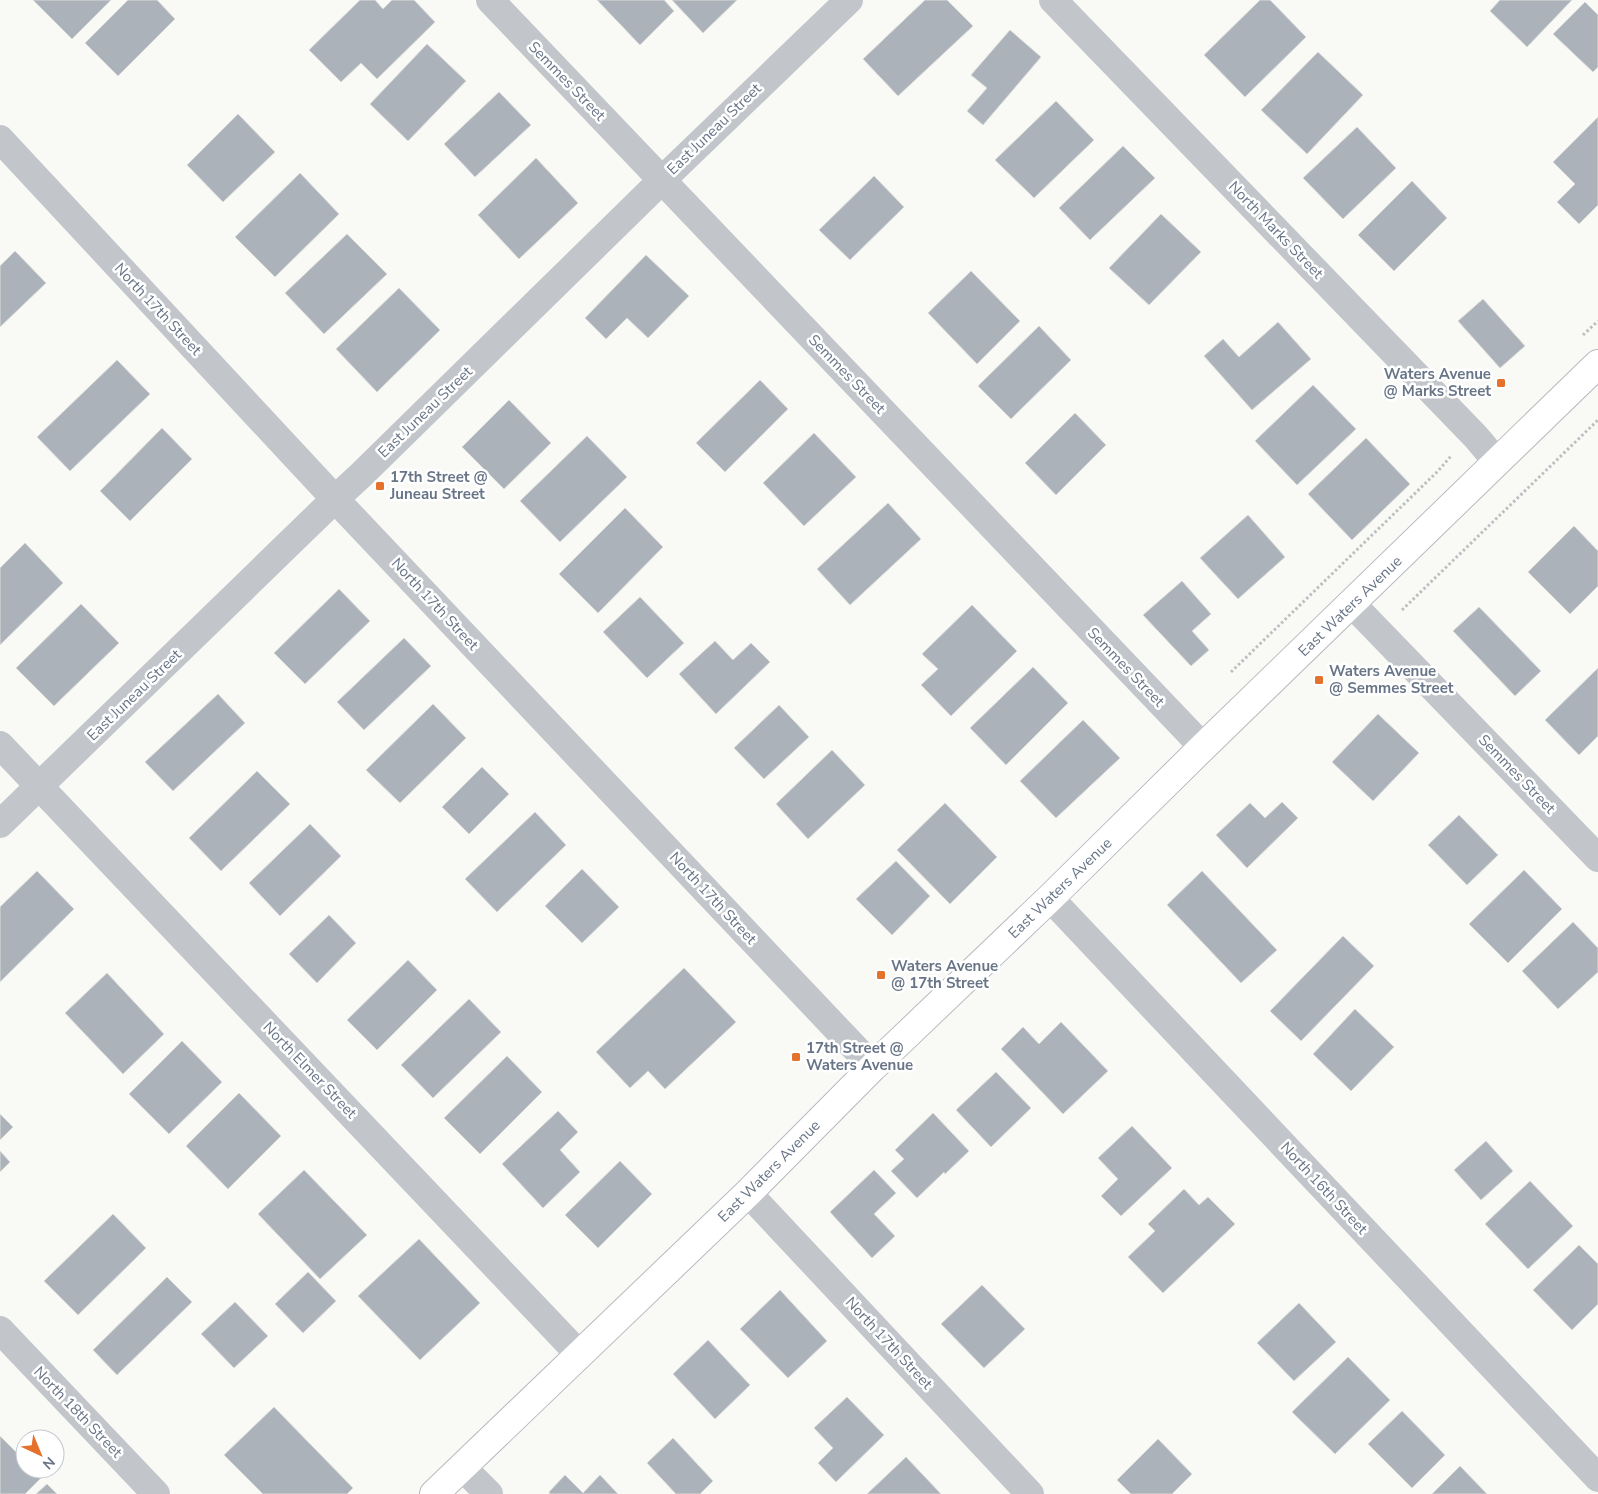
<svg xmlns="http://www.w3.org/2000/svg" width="1598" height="1494" font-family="'Nunito Sans',sans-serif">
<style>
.building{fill:#abb2b9;stroke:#dadbd9}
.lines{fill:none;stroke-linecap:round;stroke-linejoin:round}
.secondary-casing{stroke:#b7bbc1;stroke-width:30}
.path{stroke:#bcbfc2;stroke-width:3;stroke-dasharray:2.5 2.5;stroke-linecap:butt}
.street{stroke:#c2c6ca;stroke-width:28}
.secondary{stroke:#fff;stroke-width:28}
.poi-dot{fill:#e4712c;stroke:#fff;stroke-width:2}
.labels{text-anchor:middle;stroke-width:5;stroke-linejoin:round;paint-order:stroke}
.street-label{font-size:15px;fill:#687587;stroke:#fff}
.poi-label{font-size:15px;font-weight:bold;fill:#687587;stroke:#fff;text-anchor:start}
</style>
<rect width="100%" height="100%" fill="#f9f9f6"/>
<!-- building -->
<g class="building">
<polygon points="33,0 111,0 72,39"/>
<polygon points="128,0 157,0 175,19 118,76 85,43"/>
<polygon points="360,0 375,0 383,9 392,0 414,0 435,22 377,79 361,63 341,82 309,50"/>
<polygon points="597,0 664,0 674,11 640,45"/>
<polygon points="672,0 737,0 703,33"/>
<polygon points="925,0 947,0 973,26 898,96 863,59"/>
<polygon points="1260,0 1270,0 1306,37 1245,97 1204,55"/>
<polygon points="1500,0 1572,0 1527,47 1490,11"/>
<polygon points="1585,2 1598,15 1598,67 1593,72 1553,34"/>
<polygon points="1010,30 1041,57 983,125 967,111 987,88 971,75"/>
<polygon points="427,44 466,81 408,141 370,104"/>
<polygon points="1318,52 1363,95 1307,154 1261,110"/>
<polygon points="499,92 531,125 475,177 444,144"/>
<polygon points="1056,101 1094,140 1034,198 995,160"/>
<polygon points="238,114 275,152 223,202 187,165"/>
<polygon points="1598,117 1598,205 1579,224 1557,202 1575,184 1553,162"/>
<polygon points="1357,127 1396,168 1343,219 1303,178"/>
<polygon points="1123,146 1155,178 1090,240 1059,208"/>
<polygon points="536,158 578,203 519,259 478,215"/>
<polygon points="300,173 339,214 275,277 235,237"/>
<polygon points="874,176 904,207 850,260 819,230"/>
<polygon points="1412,181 1447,218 1394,271 1358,235"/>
<polygon points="1161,214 1201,252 1149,305 1109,268"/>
<polygon points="347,234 387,274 324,334 285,293"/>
<polygon points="15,251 46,283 0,327 0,266"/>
<polygon points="646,255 689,296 648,338 627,318 606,339 585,318"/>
<polygon points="971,271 1020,321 977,364 928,313"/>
<polygon points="399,288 440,330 377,392 336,349"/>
<polygon points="1483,299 1525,346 1500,368 1458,321"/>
<polygon points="1278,322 1311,359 1252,410 1204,356 1223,339 1239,357"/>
<polygon points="1039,326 1071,360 1011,419 978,386"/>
<polygon points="117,360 150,394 70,471 37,437"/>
<polygon points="760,380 788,409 725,472 696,443"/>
<polygon points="1313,385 1356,429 1297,485 1255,441"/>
<polygon points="509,400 551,443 504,489 462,447"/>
<polygon points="1075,413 1106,445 1056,495 1025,463"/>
<polygon points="162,428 192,459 130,521 100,491"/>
<polygon points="814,433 856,477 804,526 763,483"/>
<polygon points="587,436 627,477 560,542 520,501"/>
<polygon points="1366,438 1410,484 1352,540 1308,494"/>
<polygon points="888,503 921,539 850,605 817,569"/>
<polygon points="625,508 663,547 598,613 559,574"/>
<polygon points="1248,515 1285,557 1238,599 1200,558"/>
<polygon points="1574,526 1598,551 1598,586 1570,614 1528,572"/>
<polygon points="25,543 63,583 0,645 0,568"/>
<polygon points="1182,581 1211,614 1192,631 1209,650 1191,666 1143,615"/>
<polygon points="339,589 370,621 305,684 274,653"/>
<polygon points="640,597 684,643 647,678 603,632"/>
<polygon points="81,604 119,643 54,706 16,668"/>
<polygon points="972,605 1017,651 951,716 921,685 938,669 922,654"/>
<polygon points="1479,607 1541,671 1515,696 1453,631"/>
<polygon points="404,638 431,666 364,730 337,702"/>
<polygon points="715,641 733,660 751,643 770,662 716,714 679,674"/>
<polygon points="1033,667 1068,703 1006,765 970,728"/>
<polygon points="1598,668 1598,736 1579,755 1545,720"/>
<polygon points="218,694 245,723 173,791 145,762"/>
<polygon points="433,704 466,738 400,803 366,770"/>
<polygon points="779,705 809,737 764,779 734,748"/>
<polygon points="1378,714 1419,753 1373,801 1332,762"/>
<polygon points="1083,720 1120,758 1056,818 1020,781"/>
<polygon points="832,750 865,785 808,839 776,804"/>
<polygon points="482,767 509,794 469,834 442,807"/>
<polygon points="257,771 290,804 221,871 189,838"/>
<polygon points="1282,802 1298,818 1247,868 1216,835 1250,803 1265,818"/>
<polygon points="945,803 997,857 950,904 897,850"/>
<polygon points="535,812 566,845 497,912 465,879"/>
<polygon points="1459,815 1498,855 1467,885 1428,845"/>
<polygon points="310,824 341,856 280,916 249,883"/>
<polygon points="896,861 930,896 892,935 856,899"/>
<polygon points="582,869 619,907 582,943 545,906"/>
<polygon points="1524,870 1562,909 1508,963 1469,924"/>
<polygon points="37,871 74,909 0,982 0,907"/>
<polygon points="1202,871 1277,950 1241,983 1167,905"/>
<polygon points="329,915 356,943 317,983 289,954"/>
<polygon points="1573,922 1598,948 1598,972 1558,1009 1522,971"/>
<polygon points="1343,936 1374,966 1301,1041 1270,1011"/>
<polygon points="408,960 437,990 377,1050 347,1020"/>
<polygon points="684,968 736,1022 665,1089 648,1071 630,1088 596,1052"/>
<polygon points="107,973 164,1034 123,1074 65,1013"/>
<polygon points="469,999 501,1032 433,1098 401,1065"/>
<polygon points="1355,1009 1394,1047 1351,1091 1313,1054"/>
<polygon points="1061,1022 1108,1071 1063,1114 1001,1049 1023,1027 1039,1044"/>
<polygon points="182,1041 222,1082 169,1134 129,1094"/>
<polygon points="507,1056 542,1092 480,1154 444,1118"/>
<polygon points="996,1072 1031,1108 991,1147 956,1110"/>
<polygon points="239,1093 281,1136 228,1189 186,1146"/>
<polygon points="558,1111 578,1132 560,1150 580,1172 543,1208 502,1164"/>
<polygon points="933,1113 969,1151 945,1174 944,1172 917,1198 891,1171 904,1159 895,1150"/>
<polygon points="0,1114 13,1127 0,1140"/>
<polygon points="1132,1126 1172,1168 1121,1216 1101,1196 1118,1179 1098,1158"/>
<polygon points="1486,1141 1513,1171 1481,1200 1454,1170"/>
<polygon points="0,1151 10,1162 0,1172"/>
<polygon points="620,1161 652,1194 598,1248 565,1215"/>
<polygon points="304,1170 367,1235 320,1279 258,1214"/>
<polygon points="874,1170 896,1193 874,1214 895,1236 872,1258 830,1212"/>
<polygon points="1530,1181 1573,1226 1528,1269 1485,1224"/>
<polygon points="1184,1189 1199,1205 1208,1197 1235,1224 1163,1293 1128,1257 1155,1231 1148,1224"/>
<polygon points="113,1214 146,1248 78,1315 44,1281"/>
<polygon points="419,1239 480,1303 420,1360 358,1296"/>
<polygon points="1579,1245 1598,1264 1598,1304 1572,1330 1533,1290"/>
<polygon points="308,1272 336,1301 303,1333 275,1304"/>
<polygon points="167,1277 192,1302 117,1375 93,1350"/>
<polygon points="982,1285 1025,1329 984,1368 941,1324"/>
<polygon points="780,1290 827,1341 788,1378 740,1329"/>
<polygon points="235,1302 268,1336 234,1368 201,1334"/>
<polygon points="1299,1303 1336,1342 1294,1381 1257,1343"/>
<polygon points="708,1340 750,1385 715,1419 673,1374"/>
<polygon points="1348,1357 1390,1400 1335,1454 1292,1412"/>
<polygon points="847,1397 884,1435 836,1482 818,1463 833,1448 814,1428"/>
<polygon points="274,1407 353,1488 347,1494 263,1494 224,1455"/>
<polygon points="1402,1411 1445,1455 1412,1488 1368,1444"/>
<polygon points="0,1436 25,1461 25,1469 33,1469 41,1478 25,1494 0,1494"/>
<polygon points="673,1438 713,1481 700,1494 676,1494 647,1463"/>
<polygon points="1158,1439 1192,1474 1172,1494 1131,1494 1117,1480"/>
<polygon points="906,1457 941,1494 867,1494"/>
<polygon points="1460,1466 1487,1494 1432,1494"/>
<polygon points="565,1475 583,1493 600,1475 618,1494 550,1494 549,1492"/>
<polygon points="47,1484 57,1494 36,1494"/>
</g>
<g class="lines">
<defs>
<polyline id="secondary" points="434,1494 748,1193 873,1067 1050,898 1203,747 1598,364"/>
</defs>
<!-- secondary casing -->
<use href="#secondary" class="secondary-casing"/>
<!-- path -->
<g class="path">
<polyline points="1583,335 1598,321"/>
<polyline points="1402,610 1598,420"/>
<polyline points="1231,672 1438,471 1451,456"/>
</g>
<!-- street -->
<g class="street">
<polyline points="490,0 1203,747"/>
<polyline points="1053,0 1476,437 1497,462"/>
<polyline points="0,139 335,499 873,1067"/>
<polyline points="1352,604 1598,858"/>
<polyline points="0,745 579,1354"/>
<polyline points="0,824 335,499 361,475 662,180 849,0"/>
<polyline points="1050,898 1598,1478"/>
<polyline points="748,1193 1030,1494"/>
<polyline points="0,1330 156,1494"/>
<polyline points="462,1467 489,1494"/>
</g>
<!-- secondary -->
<use href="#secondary" class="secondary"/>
</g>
<!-- markers -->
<g class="poi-dot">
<rect x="1496" y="378" width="10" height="10" rx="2.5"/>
<rect x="375" y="481" width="10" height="10" rx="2.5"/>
<rect x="1314" y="675" width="10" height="10" rx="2.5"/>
<rect x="876" y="970" width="10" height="10" rx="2.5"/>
<rect x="791" y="1052" width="10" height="10" rx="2.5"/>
</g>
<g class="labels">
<!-- street labels -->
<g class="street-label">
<text transform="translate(567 81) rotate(46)" y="5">Semmes Street</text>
<text transform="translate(714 129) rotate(-44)" y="5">East Juneau Street</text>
<text transform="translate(1276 230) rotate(46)" y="5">North Marks Street</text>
<text transform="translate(158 309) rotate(47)" y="5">North 17th Street</text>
<text transform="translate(847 374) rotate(46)" y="5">Semmes Street</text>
<text transform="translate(425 412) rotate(-44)" y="5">East Juneau Street</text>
<text transform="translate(435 604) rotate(47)" y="5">North 17th Street</text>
<text transform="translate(1350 606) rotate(-44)" y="5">East Waters Avenue</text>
<text transform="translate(1126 667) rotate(46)" y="5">Semmes Street</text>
<text transform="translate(134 695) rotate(-44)" y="5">East Juneau Street</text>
<text transform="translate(1517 774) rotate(46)" y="5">Semmes Street</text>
<text transform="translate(1060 888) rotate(-44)" y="5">East Waters Avenue</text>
<text transform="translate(713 898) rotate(47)" y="5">North 17th Street</text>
<text transform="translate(310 1070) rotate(46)" y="5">North Elmer Street</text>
<text transform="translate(769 1171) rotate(-45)" y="5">East Waters Avenue</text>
<text transform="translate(1324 1188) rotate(47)" y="5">North 16th Street</text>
<text transform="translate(889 1343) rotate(47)" y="5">North 17th Street</text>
<text transform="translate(78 1412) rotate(46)" y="5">North 18th Street</text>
</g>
<!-- poi labels -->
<g class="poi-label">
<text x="1491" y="379" text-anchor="end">Waters Avenue<tspan x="1491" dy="17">@ Marks Street</tspan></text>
<text x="390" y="482">17th Street @<tspan x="390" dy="17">Juneau Street</tspan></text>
<text x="1329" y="676">Waters Avenue<tspan x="1329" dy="17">@ Semmes Street</tspan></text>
<text x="891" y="971">Waters Avenue<tspan x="891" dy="17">@ 17th Street</tspan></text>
<text x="806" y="1053">17th Street @<tspan x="806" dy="17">Waters Avenue</tspan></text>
</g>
</g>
<!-- north arrow -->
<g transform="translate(40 1454) rotate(136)"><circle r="24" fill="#ffffff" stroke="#c3c8cf"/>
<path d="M0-4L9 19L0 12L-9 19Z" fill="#e4712c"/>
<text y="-8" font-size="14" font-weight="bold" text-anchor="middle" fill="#687587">N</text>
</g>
</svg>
